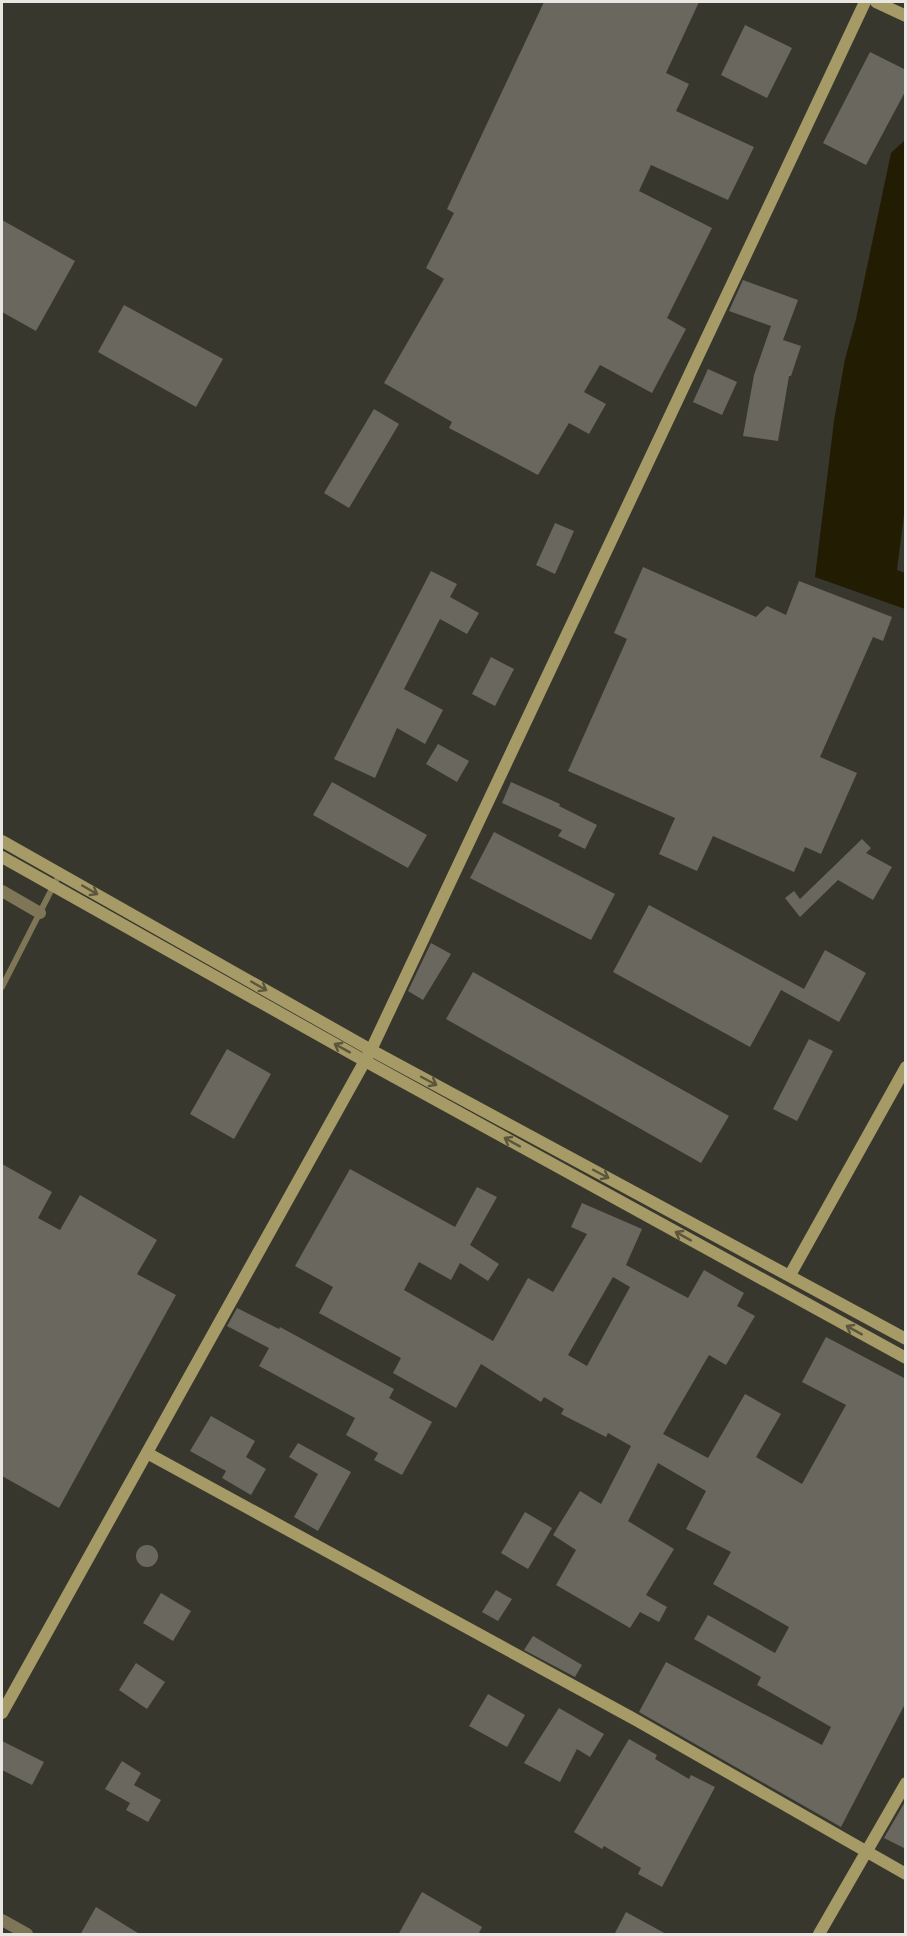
<svg xmlns="http://www.w3.org/2000/svg" width="907" height="1936" font-family="'Titillium Web',sans-serif">
<style>
.water{fill:#221c03}
.building{fill:#69675e;fill-rule:evenodd}
.lines{fill:none;stroke-linecap:round;stroke-linejoin:round}
.lane{stroke:#7e7657;stroke-width:6}
.street{stroke:#7e7657;stroke-width:12}
.secondary{stroke:#a69a67;stroke-width:12}
.oneway{stroke:#5c563d}
</style>
<rect width="100%" height="100%" fill="#38372e"/>
<!-- water -->
<polygon class="water" points="905,140 906,499 897,570 905,573 905,609 815,577 834,421 845,359 856,319 891,153"/>
<!-- building -->
<g class="building">
<polygon points="544,2 699,2 666,73 689,84 676,111 754,147 728,200 651,165 639,191 712,228 667,318 686,329 652,393 600,365 584,392 606,404 589,434 569,423 538,475 449,428 452,422 384,383 444,279 426,268 454,213 447,209"/>
<polygon points="745,25 792,48 767,98 721,75"/>
<polygon points="870,52 906,70 906,90 866,165 823,143"/>
<polygon points="2,220 75,261 36,331 2,312"/>
<polygon points="743,280 798,300 783,340 801,346 791,376 789,376 778,441 743,436 754,375 771,326 729,311"/>
<polygon points="124,305 223,359 196,407 98,352"/>
<polygon points="708,369 737,382 722,415 693,402"/>
<polygon points="374,409 399,424 349,508 324,493"/>
<polygon points="555,523 574,531 555,574 536,565"/>
<polygon points="643,567 756,617 767,606 786,615 799,581 892,617 883,641 873,637 820,757 857,773 821,854 805,847 794,872 713,836 697,871 659,854 675,818 568,771 627,639 614,633"/>
<polygon points="431,571 457,584 450,597 479,613 467,634 440,619 404,689 443,710 425,744 397,728 375,778 334,759"/>
<polygon points="491,657 514,669 495,706 472,694"/>
<polygon points="438,744 469,761 457,782 426,764"/>
<polygon points="332,782 427,835 408,868 313,815"/>
<polygon points="511,782 560,804 559,806 597,825 585,849 558,836 562,830 502,803"/>
<polygon points="494,832 615,894 591,940 470,878"/>
<polygon points="862,839 871,848 866,853 892,867 873,900 838,880 800,917 785,898 794,891 800,899"/>
<polygon points="649,905 804,989 825,950 866,973 839,1022 781,990 750,1047 613,972"/>
<polygon points="431,943 451,954 423,1000 408,991"/>
<polygon points="473,972 729,1116 701,1163 446,1019"/>
<polygon points="809,1039 833,1051 797,1121 773,1109"/>
<polygon points="227,1049 271,1074 234,1139 190,1114"/>
<polygon points="2,1164 52,1192 38,1218 60,1230 80,1195 157,1240 137,1274 176,1295 59,1508 2,1476"/>
<path d="M350,1169L455,1227L477,1187L497,1197L470,1245L499,1264L488,1281L460,1263L451,1280L419,1262L404,1290L493,1341L528,1278L553,1292L587,1234L571,1227L582,1203L642,1229L626,1265L688,1298L704,1270L744,1293L737,1306L755,1316L726,1365L709,1355L663,1434L708,1458L745,1394L781,1414L756,1457L802,1484L846,1405L802,1382L826,1337L906,1379V1702L841,1827L639,1712L666,1662L822,1745L831,1727L757,1685L761,1677L694,1639L708,1615L775,1653L789,1627L713,1584L731,1552L686,1529L706,1491L658,1463L628,1521L674,1549L646,1595L667,1607L659,1622L640,1612L630,1628L556,1585L576,1550L553,1535L580,1491L601,1504L631,1446L608,1433L606,1437L561,1414L564,1409L544,1397L541,1402L481,1364L456,1408L393,1373L401,1358L319,1313L333,1287L295,1266ZM613,1277L630,1287L587,1366L568,1355Z"/>
<polygon points="237,1308 279,1329 280,1327 394,1389 389,1398 432,1422 402,1475 374,1460 378,1453 346,1435 355,1418 259,1366 269,1348 227,1326"/>
<polygon points="211,1416 255,1441 246,1457 266,1469 251,1495 222,1478 226,1471 190,1451"/>
<polygon points="298,1443 351,1472 318,1531 294,1517 318,1474 289,1457"/>
<polygon points="525,1512 552,1528 528,1569 501,1553"/>
<circle cx="147" cy="1556" r="11"/>
<polygon points="496,1590 512,1599 498,1621 482,1612"/>
<polygon points="161,1593 191,1611 173,1641 143,1623"/>
<polygon points="533,1636 582,1665 575,1677 524,1650"/>
<polygon points="136,1663 165,1682 147,1709 119,1690"/>
<polygon points="488,1694 525,1715 507,1747 469,1726"/>
<polygon points="559,1708 604,1734 590,1757 577,1749 560,1782 524,1763"/>
<polygon points="629,1739 657,1755 655,1759 689,1779 691,1775 715,1787 662,1887 638,1874 641,1868 604,1846 602,1849 574,1832"/>
<polygon points="2,1741 44,1762 32,1785 2,1770"/>
<polygon points="122,1761 141,1773 134,1785 161,1800 148,1822 126,1810 130,1803 105,1789"/>
<polygon points="906,1800 906,1849 884,1838"/>
<polygon points="422,1892 482,1927 478,1935 398,1935"/>
<polygon points="96,1907 141,1935 80,1935"/>
<polygon points="626,1912 668,1935 614,1935"/>
</g>
<g class="lines">
<!-- lane -->
<polyline class="lane" points="2,987 60,873"/>
<!-- street -->
<g class="street">
<polyline points="2,891 40,913"/>
<polyline points="2,1920 27,1934"/>
</g>
<!-- secondary -->
<g class="secondary">
<polyline points="876,2 906,16"/>
<polyline points="2,841 371,1050 906,1339"/>
<polyline points="2,857 365,1061 906,1358"/>
<polyline points="790,1275 906,1067"/>
<polyline points="147,1453 636,1720 906,1874"/>
<polyline points="2,1713 371,1050 865,2"/>
<polyline points="819,1934 906,1783"/>
</g>
</g>
<!-- one-way arrows -->
<defs><path id="oneway-shaft" d="M-6 0H5M1.5-3L5.5 0L1.5 3" fill="none" stroke-width="1.6" stroke-linecap="round" stroke-linejoin="round" transform="scale(1.5)"/></defs>
<g class="oneway">
<use href="#oneway-shaft" transform="translate(90 890) rotate(30)"/>
<use href="#oneway-shaft" transform="translate(259 986) rotate(30)"/>
<use href="#oneway-shaft" transform="translate(342 1048) rotate(-151)"/>
<use href="#oneway-shaft" transform="translate(429 1081) rotate(28)"/>
<use href="#oneway-shaft" transform="translate(512 1142) rotate(-151)"/>
<use href="#oneway-shaft" transform="translate(601 1174) rotate(28)"/>
<use href="#oneway-shaft" transform="translate(683 1236) rotate(-151)"/>
<use href="#oneway-shaft" transform="translate(854 1330) rotate(-151)"/>
</g>
<!-- border -->
<rect width="907" height="1936" fill="none" stroke="#e7e6e1" stroke-width="6"/>
</svg>
